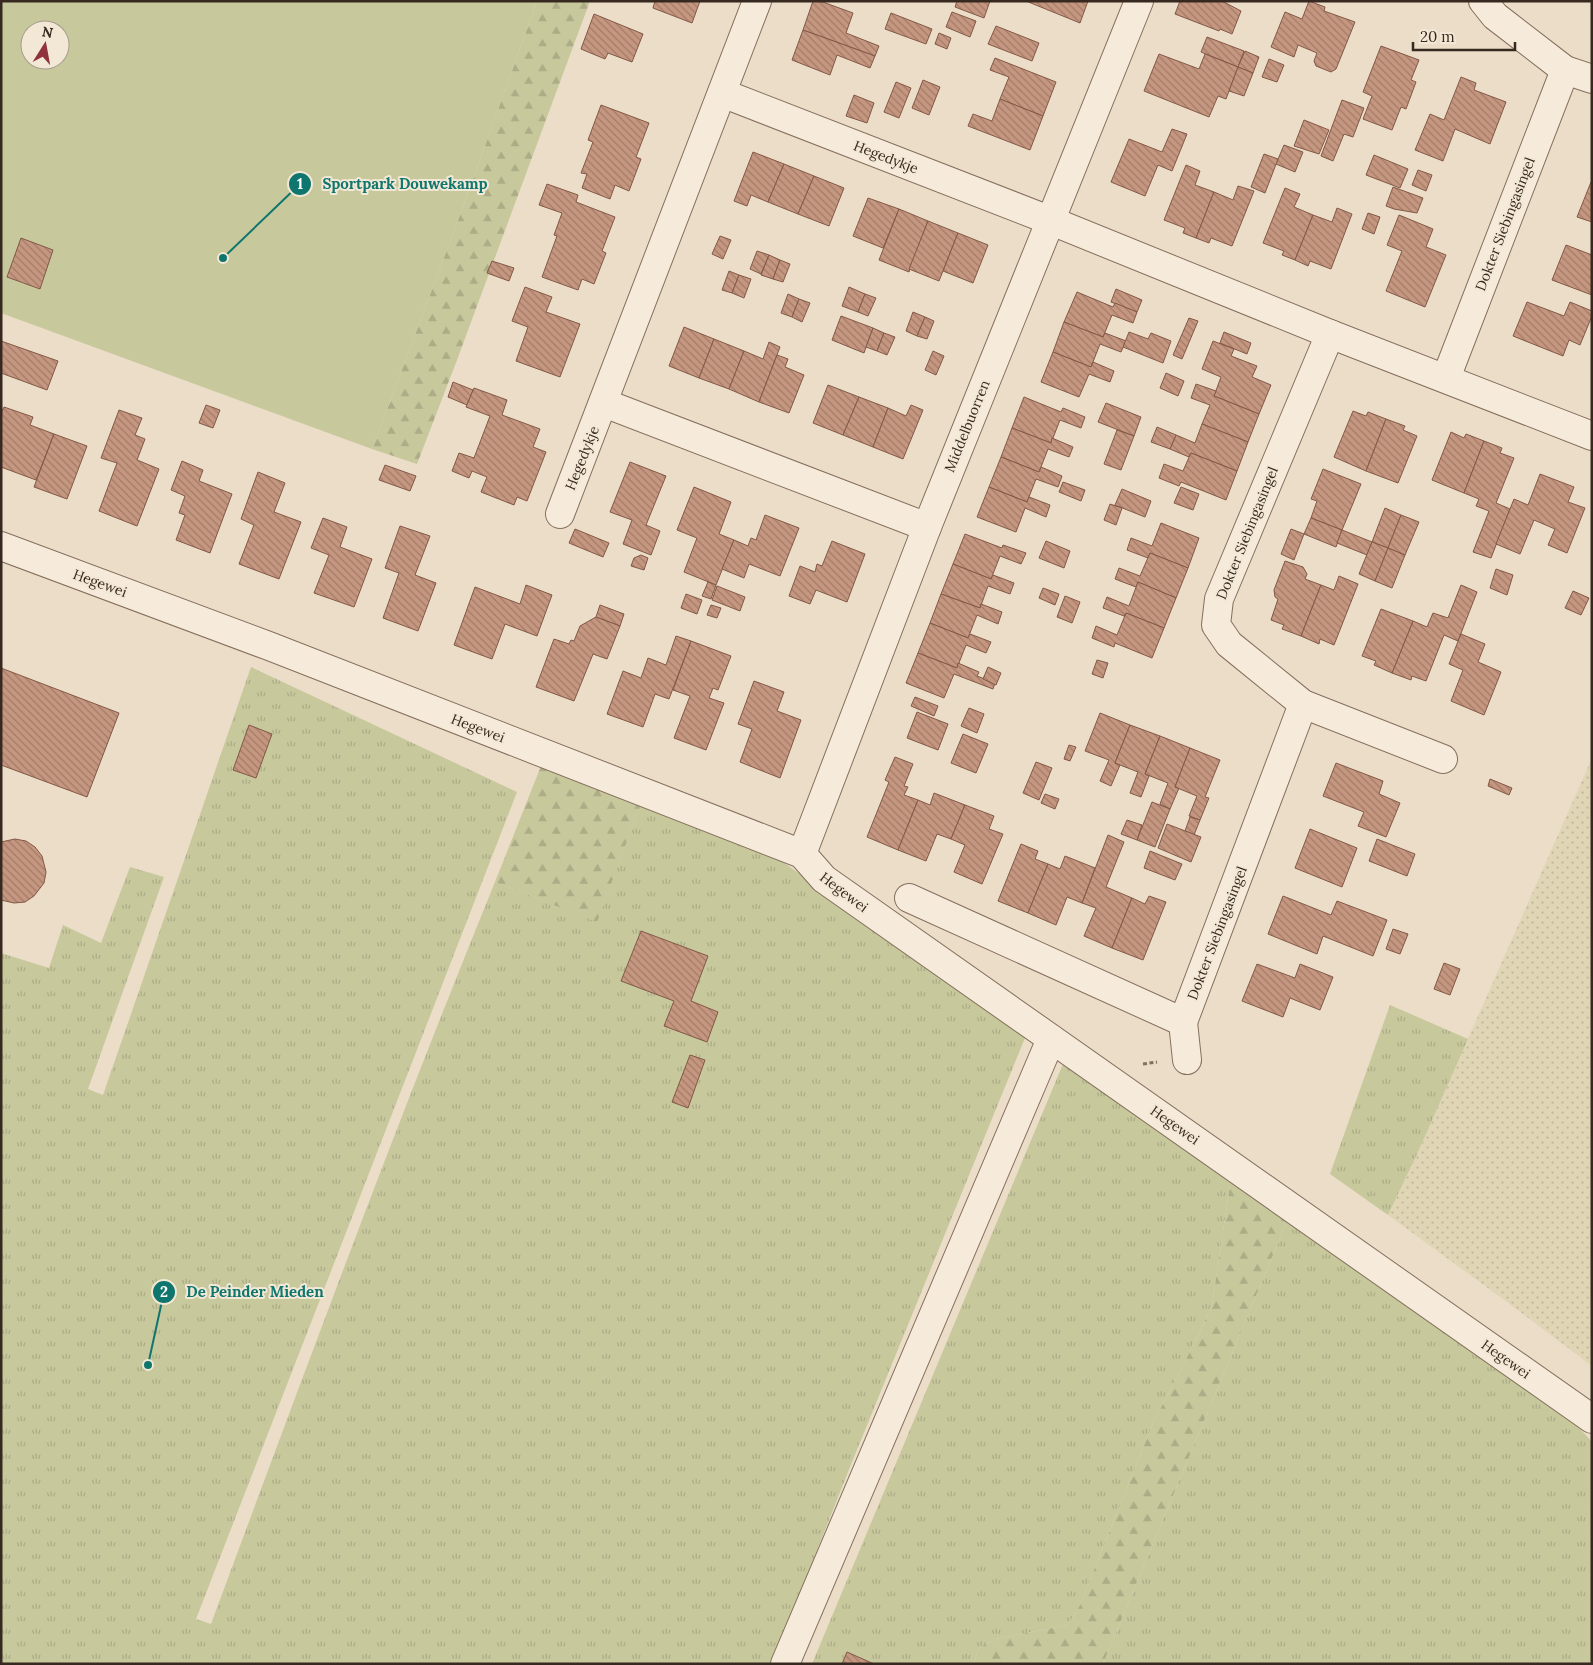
<svg xmlns="http://www.w3.org/2000/svg" width="1593" height="1665" font-family="Lora,serif">
<style>
.farmland{fill:url(#farmland-dots)}
.grass{fill:url(#grass-tufts)}
.forest{fill:url(#forest-firs)}
.pitch{fill:#c7c89c;fill-rule:evenodd}
.building{fill:url(#building-back-hatch);stroke:#825846}
.lines{fill:none;stroke-linecap:round;stroke-linejoin:round}
.minor-casing{stroke:#856f5e;stroke-width:30}
.path{stroke:#856f5e;stroke-width:3;stroke-dasharray:4 2.5;stroke-linecap:butt}
.minor{stroke:#f6ebda;stroke-width:28}
.labels{text-anchor:middle;stroke-width:4;stroke-linejoin:round;paint-order:stroke}
.street-label{font-size:14px;fill:#372920;stroke:#f3e8d6}
.leader{fill:none;stroke:#0f766e;stroke-width:2}
.callout-dot{fill:#0f766e;stroke:#f3e8d6;stroke-width:2}
.mark-label{font-size:15px;text-anchor:middle;font-weight:bold;fill:#fff}
.callout-label{font-size:15px;text-anchor:middle;font-weight:bold;fill:#0f766e;stroke:#f3e8d6;stroke-width:4;stroke-linejoin:round;paint-order:stroke}
</style>
<defs>
<pattern id="farmland-dots" width="8" height="8" patternUnits="userSpaceOnUse" patternTransform="scale(1.25)"><rect width="8" height="8" fill="#e0d5b5"/><path d="M2 2h.1M6 6h.1" fill="none" stroke="#c1b79b" stroke-width="1.8" stroke-linecap="round"/></pattern>
<pattern id="grass-tufts" width="24" height="20" patternUnits="userSpaceOnUse" patternTransform="scale(1.25)"><rect width="24" height="20" fill="#c7c89c"/><path d="M3 7l-1-3M5 7V3M7 7l1-3M15 17l-1-3M17 17v-4M19 17l1-3" fill="none" stroke="#acac86"/></pattern>
<pattern id="forest-firs" width="22" height="20" patternUnits="userSpaceOnUse" patternTransform="scale(1.25)"><rect width="22" height="20" fill="#c7c89c"/><path d="M5 1l3.5 6h-7zM16 11l3.5 6h-7z" fill="#acac86"/></pattern>
<pattern id="building-back-hatch" width="6" height="6" patternUnits="userSpaceOnUse" patternTransform="scale(1.25)"><rect width="6" height="6" fill="#c69780"/><path d="M-1 5l2 2M0 0l6 6M5-1l2 2" fill="none" stroke="#a27b68"/></pattern>
</defs>
<rect width="100%" height="100%" fill="#ebddc7"/>
<!-- farmland -->
<polygon class="farmland" points="1592,758 1592,1366 1507,1302 1388,1215 1418,1152"/>
<!-- grass -->
<g class="grass">
<path d="M251,667L517,792L196,1619L211,1624C303,1376 395,1127 495,882L597,921L642,801L766,850L797,872L840,898L1029,1028L850,1467L772,1664H1V953L49,968L63,925L101,943L130,867L164,877L88,1089L103,1095Z"/>
<polygon points="1390,1005 1468,1039 1418,1152 1388,1215 1330,1174"/>
<polygon points="1063,1064 1233,1165 1212,1305 1199,1334 1153,1423 1080,1605 1068,1625 995,1639 978,1649 974,1664 812,1664"/>
<polygon points="1292,1209 1574,1422 1592,1442 1592,1664 1103,1664"/>
</g>
<!-- forest -->
<g class="forest">
<polygon points="537,1 590,1 457,360 417,464 372,449 464,204"/>
<polygon points="543,761 642,801 597,922 495,882"/>
<polygon points="1233,1165 1292,1209 1103,1664 974,1664 978,1649 995,1639 1068,1625 1080,1605 1153,1423 1199,1334 1212,1305"/>
</g>
<!-- pitch -->
<path class="pitch" d="M1,1H537L464,204L372,449L1,313ZM30,30H60V60H30Z"/>
<!-- building -->
<g class="building">
<polygon points="655,1 700,1 692,23 653,8"/>
<polygon points="813,1 820,1 853,13 846,33 879,46 875,56 803,30"/>
<polygon points="957,1 990,1 984,18 955,7"/>
<polygon points="1026,1 1088,1 1080,23"/>
<polygon points="1180,1 1222,1 1241,11 1232,34 1220,29 1219,31 1175,14"/>
<polygon points="1309,1 1325,7 1324,11 1355,22 1336,69 1331,72 1316,66 1314,61 1317,53 1298,45 1294,57 1271,47 1285,12 1302,19"/>
<polygon points="952,12 976,21 970,37 946,27"/>
<polygon points="891,13 932,29 926,44 885,29"/>
<polygon points="594,14 643,34 632,62 608,53 605,59 581,49"/>
<polygon points="996,26 1039,43 1032,61 988,44"/>
<polygon points="803,30 875,56 870,68 837,55 830,75 792,60"/>
<polygon points="939,33 951,38 947,49 935,44"/>
<polygon points="1207,37 1244,51 1238,67 1201,52"/>
<polygon points="1381,46 1419,60 1411,80 1416,82 1406,109 1401,107 1392,130 1363,119 1372,96 1363,92"/>
<polygon points="1245,51 1259,57 1253,73 1238,67"/>
<polygon points="1159,54 1199,69 1205,54 1238,67 1226,99 1218,96 1209,117 1144,91"/>
<polygon points="995,58 1056,82 1043,116 1000,99 1009,77 990,70"/>
<polygon points="1269,59 1284,65 1277,82 1262,77"/>
<polygon points="1238,67 1253,73 1244,96 1229,91"/>
<polygon points="1461,77 1476,83 1474,90 1506,102 1490,144 1455,129 1443,161 1415,150 1430,114 1444,120"/>
<polygon points="923,80 940,87 929,115 912,108"/>
<polygon points="896,82 911,88 899,118 884,112"/>
<polygon points="854,95 874,103 867,123 846,116"/>
<polygon points="1000,99 1043,116 1030,150 968,126 973,114 992,121"/>
<polygon points="1342,100 1364,108 1353,137 1344,134 1333,161 1321,156"/>
<polygon points="601,105 649,123 636,157 641,159 629,191 615,185 610,199 582,188 587,174 581,173 593,142 588,140"/>
<polygon points="1304,120 1329,130 1319,154 1294,146"/>
<polygon points="1172,129 1187,134 1172,171 1158,165 1145,196 1111,182 1129,139 1162,152"/>
<polygon points="1284,145 1303,152 1295,172 1276,164"/>
<polygon points="753,152 784,164 768,202 751,195 747,206 734,201"/>
<polygon points="1264,154 1278,159 1265,193 1251,187"/>
<polygon points="1374,155 1408,169 1400,188 1366,175"/>
<polygon points="784,164 814,176 798,214 768,202"/>
<polygon points="1186,165 1200,171 1195,185 1214,192 1196,238 1183,233 1185,228 1164,220"/>
<polygon points="1418,170 1432,175 1426,191 1412,185"/>
<polygon points="814,176 844,188 829,226 798,214"/>
<polygon points="1591,182 1592,183 1592,222 1577,217"/>
<polygon points="547,184 578,195 576,202 615,217 602,251 606,253 594,284 582,279 578,290 542,277 557,236 554,235 562,213 539,205"/>
<polygon points="1238,186 1254,191 1232,246 1211,238 1209,243 1196,238 1214,192 1233,200"/>
<polygon points="1393,187 1423,198 1417,213 1394,209 1386,206"/>
<polygon points="1285,188 1300,194 1294,207 1313,215 1295,260 1282,255 1284,251 1263,243"/>
<polygon points="868,198 899,209 883,248 853,236"/>
<polygon points="1337,208 1352,214 1331,269 1310,261 1308,266 1295,260 1313,215 1332,222"/>
<polygon points="899,209 928,221 909,272 879,260"/>
<polygon points="1368,213 1380,217 1374,234 1362,229"/>
<polygon points="1399,215 1433,229 1426,247 1446,255 1425,307 1386,291 1402,251 1387,245"/>
<polygon points="928,221 958,233 939,281 909,269"/>
<polygon points="958,233 988,245 973,283 943,271"/>
<polygon points="720,236 731,240 723,259 712,254"/>
<polygon points="21,238 53,250 40,289 7,277"/>
<polygon points="1566,245 1592,255 1592,295 1552,280"/>
<polygon points="757,251 769,255 761,274 750,269"/>
<polygon points="769,255 780,260 773,279 761,275"/>
<polygon points="780,260 790,264 783,282 773,279"/>
<polygon points="492,261 514,268 509,281 487,273"/>
<polygon points="729,271 739,275 732,293 722,290"/>
<polygon points="739,275 751,279 744,298 732,293"/>
<polygon points="525,287 552,297 546,312 580,324 560,377 516,361 528,327 512,321"/>
<polygon points="849,287 865,294 858,312 842,306"/>
<polygon points="1116,289 1142,300 1137,312 1111,302"/>
<polygon points="1077,292 1113,307 1115,303 1137,312 1133,323 1112,315 1103,337 1064,322"/>
<polygon points="788,294 799,299 792,317 781,313"/>
<polygon points="865,294 876,298 868,316 858,312"/>
<polygon points="799,299 810,303 802,322 792,317"/>
<polygon points="1527,302 1564,316 1570,302 1592,311 1592,316 1580,345 1569,340 1563,356 1513,336"/>
<polygon points="913,312 925,317 917,336 906,331"/>
<polygon points="841,316 873,328 864,353 832,340"/>
<polygon points="925,317 934,321 927,339 917,336"/>
<polygon points="1189,318 1198,321 1182,359 1173,355"/>
<polygon points="1064,322 1103,337 1105,333 1126,341 1121,352 1100,344 1091,367 1053,352"/>
<polygon points="684,327 714,339 699,378 669,366"/>
<polygon points="873,328 884,333 877,351 866,347"/>
<polygon points="1129,332 1148,339 1151,333 1171,341 1163,363 1123,347"/>
<polygon points="1224,332 1251,343 1247,354 1220,343"/>
<polygon points="884,333 895,337 887,355 877,351"/>
<polygon points="714,339 744,351 729,389 699,378"/>
<polygon points="1,341 58,361 47,390 1,373"/>
<polygon points="1213,341 1234,349 1231,356 1257,366 1252,377 1271,385 1259,414 1214,396 1221,377 1202,369"/>
<polygon points="769,342 780,347 759,402 729,389 744,351 763,359"/>
<polygon points="933,351 944,356 936,375 925,370"/>
<polygon points="1053,352 1091,367 1093,362 1114,371 1110,382 1089,374 1079,397 1041,382"/>
<polygon points="777,355 788,359 785,367 804,375 789,413 759,402"/>
<polygon points="1166,373 1184,381 1178,396 1160,388"/>
<polygon points="453,382 473,390 467,405 448,397"/>
<polygon points="1196,384 1216,391 1214,396 1259,414 1248,442 1202,424 1210,405 1191,398"/>
<polygon points="828,385 859,397 843,435 813,423"/>
<polygon points="474,388 507,400 502,415 540,429 533,447 546,452 527,501 517,497 514,505 481,492 487,477 472,471 469,478 452,471 459,453 474,458 490,416 466,407"/>
<polygon points="859,397 888,408 873,447 843,435"/>
<polygon points="1024,397 1061,412 1063,408 1085,417 1081,428 1060,420 1051,443 1012,428"/>
<polygon points="1106,403 1141,417 1134,436 1098,422"/>
<polygon points="206,405 220,410 213,428 199,423"/>
<polygon points="911,405 923,410 903,459 873,447 888,408 906,416"/>
<polygon points="4,407 33,417 30,425 54,434 36,480 1,467 1,413"/>
<polygon points="119,410 142,418 135,435 145,439 137,460 159,469 137,526 99,511 117,463 101,458"/>
<polygon points="1353,411 1366,416 1368,412 1386,419 1366,471 1334,457"/>
<polygon points="1386,419 1405,426 1403,430 1417,436 1398,483 1366,471"/>
<polygon points="1202,424 1248,442 1237,471 1191,453 1189,457 1170,449 1176,435 1195,443"/>
<polygon points="1157,427 1176,435 1170,449 1151,442"/>
<polygon points="1012,428 1051,443 1052,438 1073,447 1069,457 1048,449 1039,472 1001,457"/>
<polygon points="1117,430 1134,436 1121,470 1104,464"/>
<polygon points="1451,432 1464,438 1466,434 1484,441 1464,493 1432,480"/>
<polygon points="54,434 87,446 67,499 34,487"/>
<polygon points="1484,441 1502,448 1500,453 1514,458 1496,503 1510,509 1491,558 1473,552 1489,511 1476,506 1479,499 1464,493"/>
<polygon points="1191,453 1237,471 1226,500 1181,482 1179,486 1159,478 1164,464 1183,471"/>
<polygon points="1001,457 1039,472 1041,467 1062,476 1058,487 1036,479 1027,502 989,487"/>
<polygon points="182,461 203,470 199,481 232,494 210,553 176,540 185,515 179,513 185,496 171,490"/>
<polygon points="630,462 666,476 646,525 660,531 651,555 623,544 632,520 610,512"/>
<polygon points="385,465 416,476 410,491 379,480"/>
<polygon points="1323,469 1361,484 1342,530 1311,518 1317,501 1311,499"/>
<polygon points="258,472 285,483 274,512 301,522 279,579 239,564 254,525 241,519"/>
<polygon points="1540,474 1574,487 1568,502 1585,508 1567,553 1548,545 1555,529 1534,520 1520,554 1496,544 1514,499 1528,505"/>
<polygon points="1063,482 1085,490 1081,501 1059,492"/>
<polygon points="694,487 731,502 719,534 734,540 716,585 684,572 697,538 677,530"/>
<polygon points="989,487 1027,502 1029,497 1050,505 1046,517 1025,508 1016,532 977,517"/>
<polygon points="1181,487 1199,494 1193,510 1174,503"/>
<polygon points="1122,489 1151,501 1145,517 1115,505"/>
<polygon points="1110,504 1122,508 1116,525 1104,520"/>
<polygon points="1385,508 1401,515 1388,548 1372,542"/>
<polygon points="765,515 799,528 780,576 749,564 744,578 722,569 734,540 748,546 751,538 756,540"/>
<polygon points="1401,515 1419,522 1405,555 1388,548"/>
<polygon points="323,518 347,527 340,547 372,559 354,607 314,593 329,555 311,548"/>
<polygon points="1311,518 1342,530 1336,547 1304,534"/>
<polygon points="1161,523 1199,538 1188,568 1150,553 1148,558 1127,550 1131,538 1152,546"/>
<polygon points="400,526 430,536 415,575 436,583 418,631 383,618 399,573 385,568"/>
<polygon points="575,529 609,543 603,557 569,543"/>
<polygon points="1291,529 1304,534 1294,560 1281,554"/>
<polygon points="1342,530 1372,542 1367,555 1337,543"/>
<polygon points="965,534 1002,548 1003,545 1026,553 1021,564 1000,556 991,579 953,564"/>
<polygon points="832,541 865,554 847,602 816,590 810,604 789,596 800,566 815,572 817,564 822,566"/>
<polygon points="1046,541 1070,551 1064,568 1039,558"/>
<polygon points="1372,542 1388,548 1375,581 1359,574"/>
<polygon points="1388,548 1405,555 1392,588 1375,581"/>
<polygon points="1150,553 1188,568 1176,598 1138,582 1136,587 1115,579 1119,568 1140,576"/>
<polygon points="641,555 648,558 644,570 631,566 634,558"/>
<polygon points="1285,561 1303,567 1307,574 1305,579 1321,585 1301,636 1282,629 1284,625 1271,620 1278,599 1275,597 1274,590"/>
<polygon points="953,564 991,579 993,575 1014,583 1010,594 988,586 980,608 941,594"/>
<polygon points="1496,569 1513,575 1507,595 1490,588"/>
<polygon points="1339,576 1358,584 1334,645 1320,639 1319,644 1301,636 1321,585 1334,590"/>
<polygon points="708,582 716,585 711,599 702,596"/>
<polygon points="1138,582 1176,598 1164,628 1126,613 1124,616 1103,608 1107,597 1129,606"/>
<polygon points="526,585 552,595 537,636 505,624 492,659 454,645 475,587 520,604"/>
<polygon points="1461,585 1477,592 1458,641 1444,635 1426,681 1412,676 1411,680 1392,673 1413,621 1427,627 1433,613 1448,618"/>
<polygon points="717,586 745,597 740,611 712,600"/>
<polygon points="1043,588 1059,594 1055,605 1039,598"/>
<polygon points="1573,591 1589,598 1581,615 1565,608"/>
<polygon points="686,594 702,600 697,614 681,608"/>
<polygon points="941,594 980,608 981,604 1002,612 998,624 977,615 968,638 930,623"/>
<polygon points="1065,596 1080,602 1072,623 1057,617"/>
<polygon points="600,605 624,614 620,626 596,617"/>
<polygon points="711,605 721,608 717,618 707,615"/>
<polygon points="1381,609 1413,621 1392,673 1374,665 1376,661 1362,656"/>
<polygon points="1126,613 1164,628 1152,658 1115,643 1114,647 1092,638 1096,626 1117,635"/>
<polygon points="596,617 620,626 607,659 593,654 574,701 536,687 554,639 569,644 571,640 574,641 580,626"/>
<polygon points="930,623 968,638 970,634 991,642 986,653 966,645 957,668 918,653"/>
<polygon points="1461,634 1485,644 1478,662 1501,672 1484,715 1451,701 1463,670 1449,664"/>
<polygon points="676,636 691,641 669,699 655,694 643,727 607,714 623,671 641,678 648,658 666,665"/>
<polygon points="691,641 731,656 718,690 713,688 709,698 724,703 706,750 674,738 690,696 673,690"/>
<polygon points="918,653 957,668 958,663 979,672 977,676 995,683 993,689 954,674 944,698 906,683"/>
<polygon points="1097,660 1108,663 1103,678 1092,674"/>
<polygon points="988,667 1001,673 996,685 983,679"/>
<polygon points="1,668 119,713 87,797 1,765"/>
<polygon points="754,681 784,692 777,711 801,720 780,778 740,762 752,729 738,724"/>
<polygon points="915,697 938,706 934,716 911,706"/>
<polygon points="969,708 984,714 977,733 961,726"/>
<polygon points="917,712 948,724 938,750 907,738"/>
<polygon points="1100,713 1130,725 1115,763 1120,765 1111,786 1100,781 1109,760 1085,751"/>
<polygon points="249,725 272,734 256,778 233,770"/>
<polygon points="1130,725 1160,736 1145,774 1149,776 1141,797 1130,793 1138,772 1115,763"/>
<polygon points="963,734 988,744 976,773 951,763"/>
<polygon points="1160,736 1190,748 1175,787 1179,788 1170,809 1160,804 1168,783 1145,774"/>
<polygon points="1069,745 1076,747 1070,761 1064,759"/>
<polygon points="1190,748 1220,760 1205,797 1209,798 1200,820 1189,816 1197,796 1175,787"/>
<polygon points="895,757 913,764 904,786 908,787 904,795 918,800 898,850 867,837 889,782 885,780"/>
<polygon points="1036,762 1052,768 1039,800 1023,793"/>
<polygon points="1336,763 1383,781 1379,794 1400,803 1386,837 1358,826 1364,812 1323,796"/>
<polygon points="1490,779 1512,788 1509,795 1488,786"/>
<polygon points="934,793 965,805 951,839 937,834 926,861 898,850 918,800 930,805"/>
<polygon points="1045,794 1059,799 1055,809 1041,803"/>
<polygon points="1152,802 1170,809 1155,847 1137,840"/>
<polygon points="965,805 994,816 989,829 1003,834 982,884 954,872 965,845 951,839"/>
<polygon points="1190,817 1200,820 1194,835 1185,831"/>
<polygon points="1127,820 1142,825 1137,840 1121,834"/>
<polygon points="1167,824 1201,837 1191,862 1158,848"/>
<polygon points="1310,829 1357,848 1342,887 1295,868"/>
<polygon points="1108,835 1124,842 1106,887 1132,898 1112,948 1084,936 1096,908 1082,903"/>
<polygon points="15,839 26,841 35,847 42,856 46,872 44,883 34,896 25,902 14,903 1,900 1,842"/>
<polygon points="1377,839 1415,854 1407,876 1369,861"/>
<polygon points="1021,844 1038,851 1035,859 1048,864 1028,913 998,901"/>
<polygon points="1150,851 1182,864 1175,880 1144,868"/>
<polygon points="1065,856 1095,868 1082,903 1067,897 1056,925 1028,913 1048,864 1060,869"/>
<polygon points="1149,896 1166,902 1143,960 1112,948 1132,898 1145,904"/>
<polygon points="1283,896 1331,915 1337,901 1387,920 1373,956 1323,936 1317,954 1268,934"/>
<polygon points="1393,929 1408,934 1400,954 1386,949"/>
<polygon points="641,931 708,956 691,1001 718,1012 707,1042 664,1026 674,1001 621,981"/>
<polygon points="1444,963 1460,969 1450,995 1434,989"/>
<polygon points="1257,964 1295,978 1300,964 1333,977 1320,1010 1290,998 1283,1017 1242,1001"/>
<polygon points="690,1055 705,1060 688,1108 672,1102"/>
<polygon points="847,1652 874,1664 842,1664"/>
</g>
<g class="lines">
<defs>
<g id="minor">
<polyline points="1565,70 1592,79"/>
<polyline points="722,93 1049,220 1330,334 1592,436"/>
<polyline points="1330,334 1219,599 1216,625 1229,644 1303,704 1443,759"/>
<polyline points="1446,378 1565,70 1495,16 1483,1"/>
<polyline points="604,403 927,527"/>
<polyline points="560,514 757,1"/>
<polyline points="1,546 269,646 802,854 824,879 1592,1419"/>
<polyline points="802,854 927,527 1139,1"/>
<polyline points="909,898 1183,1022 1303,704"/>
<polyline points="1183,1022 1187,1060"/>
<polyline points="785,1664 1051,1039"/>
</g>
</defs>
<!-- minor casing -->
<use href="#minor" class="minor-casing"/>
<!-- path -->
<polyline class="path" points="1143,1064 1157,1062"/>
<!-- minor -->
<use href="#minor" class="minor"/>
</g>
<g class="labels">
<!-- street labels -->
<g class="street-label">
<text transform="translate(886 157) rotate(21)" y="5">Hegedykje</text>
<text transform="translate(1505 224) rotate(-69)" y="5">Dokter Siebingasingel</text>
<text transform="translate(967 426) rotate(-68)" y="5">Middelbuorren</text>
<text transform="translate(582 458) rotate(-68)" y="5">Hegedykje</text>
<text transform="translate(1247 533) rotate(-68)" y="5">Dokter Siebingasingel</text>
<text transform="translate(100 583) rotate(20)" y="5">Hegewei</text>
<text transform="translate(478 728) rotate(21)" y="5">Hegewei</text>
<text transform="translate(844 892) rotate(37)" y="5">Hegewei</text>
<text transform="translate(1217 933) rotate(-69)" y="5">Dokter Siebingasingel</text>
<text transform="translate(1175 1125) rotate(35)" y="5">Hegewei</text>
<text transform="translate(1506 1359) rotate(35)" y="5">Hegewei</text>
</g>
</g>
<!-- callouts -->
<path class="leader" d="M223 258L300 184M148 1365L164 1292"/>
<g class="callout-dot">
<circle cx="223" cy="258" r="5"/>
<circle cx="148" cy="1365" r="5"/>
<circle cx="300" cy="184" r="12"/>
<circle cx="164" cy="1292" r="12"/>
</g>
<g class="mark-label">
<text x="300" y="189">1</text>
<text x="164" y="1297">2</text>
</g>
<g class="callout-label">
<text x="405" y="189">Sportpark Douwekamp</text>
<text x="255" y="1297">De Peinder Mieden</text>
</g>
<!-- border -->
<rect width="1593" height="1665" fill="none" stroke="#372920" stroke-width="5"/>
<!-- north arrow -->
<g transform="translate(45 45) rotate(11)"><circle r="24" fill="#f3e8d6" stroke="#a89c8d"/>
<path d="M0-4L9 19L0 12L-9 19Z" fill="#8f333c"/>
<text y="-8" font-size="14" font-weight="bold" text-anchor="middle" fill="#372920">N</text>
</g>
<!-- scale -->
<path d="M1413 42v8h102v-8" fill="none" stroke="#372920" stroke-width="2.5"/>
<text x="1420" y="42" font-size="15" fill="#372920" stroke="#f3e8d6" stroke-width="4" paint-order="stroke">20 m</text>
</svg>
